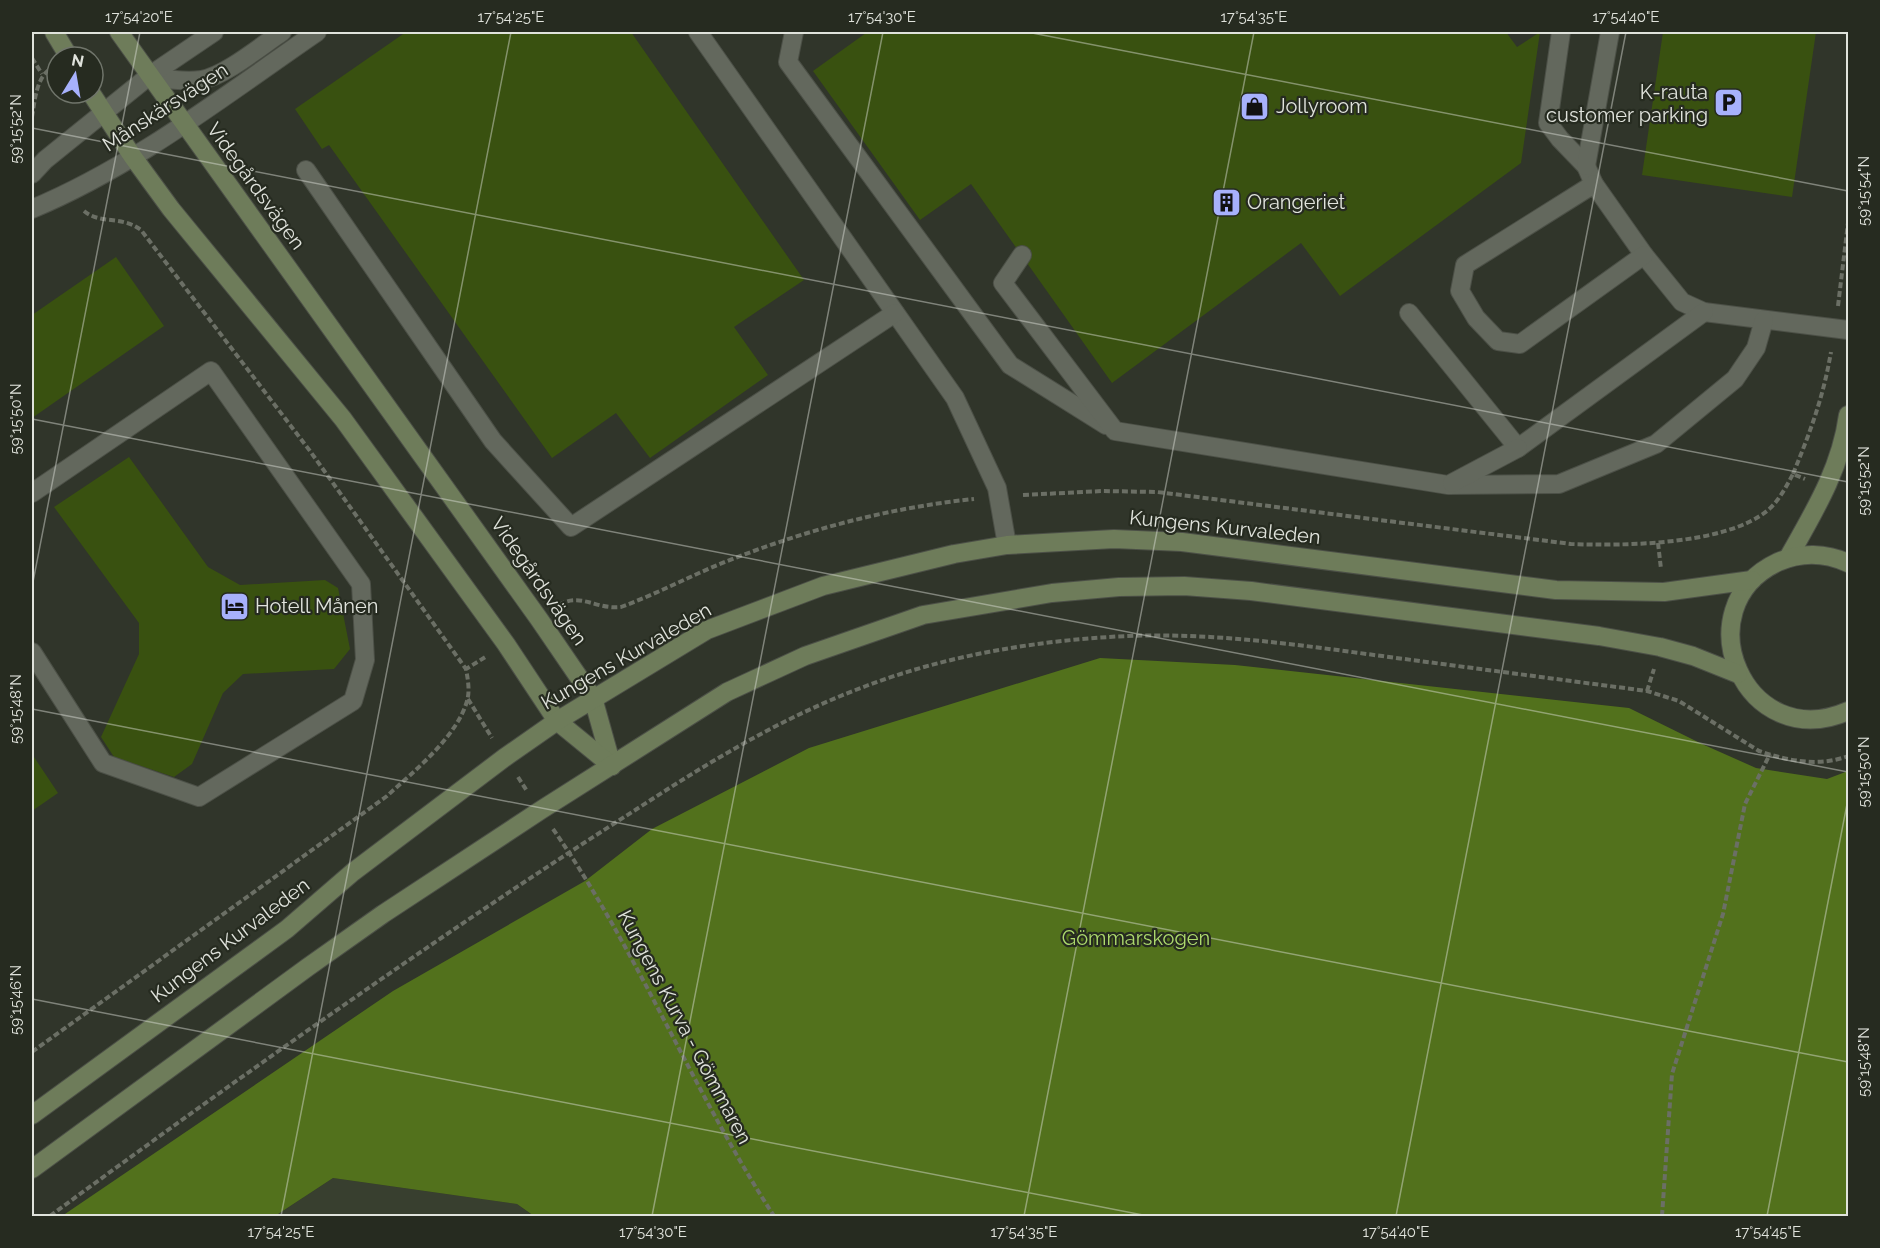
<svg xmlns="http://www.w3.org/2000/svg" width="1880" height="1248" font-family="Raleway,sans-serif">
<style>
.built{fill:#383f2f}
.forest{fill:#52711c}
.building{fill:#395110}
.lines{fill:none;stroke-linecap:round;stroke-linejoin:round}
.lane-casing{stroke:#4c5047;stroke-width:20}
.street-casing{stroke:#4c5047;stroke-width:20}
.secondary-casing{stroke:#4c5047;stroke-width:20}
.path{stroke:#6b6f65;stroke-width:4;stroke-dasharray:6 3;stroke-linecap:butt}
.lane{stroke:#63685d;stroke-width:18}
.street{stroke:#63685d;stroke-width:18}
.secondary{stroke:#6e7c5a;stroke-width:18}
.ticks{fill:none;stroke:#e0e3dc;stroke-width:1.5;stroke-opacity:0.45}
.labels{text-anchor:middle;stroke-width:4.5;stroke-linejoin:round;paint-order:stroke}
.poi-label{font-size:20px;fill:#e0e3dc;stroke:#262b20;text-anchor:start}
.street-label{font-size:20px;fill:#e0e3dc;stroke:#262b20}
.park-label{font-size:20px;fill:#adda6d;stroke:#262b20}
.neatline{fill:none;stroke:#e0e3dc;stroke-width:2}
.ticks-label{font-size:15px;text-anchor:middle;fill:#e0e3dc}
</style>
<rect width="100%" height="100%" fill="#30352a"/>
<!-- built -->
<polygon class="built" points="333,1178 517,1204 533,1216 275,1216"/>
<!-- forest -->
<polygon class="forest" points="1100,658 1235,665 1629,708 1702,744 1756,768 1827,779 1848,771 1848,1216 534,1216 517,1204 333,1178 275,1216 62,1216 393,991 585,881 652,829 809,748"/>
<!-- building -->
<g class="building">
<polygon points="406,32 631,32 804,280 734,327 768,375 650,458 616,413 552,458 329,145 322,149 295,109"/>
<polygon points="864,32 1506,32 1517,47 1540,32 1521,163 1340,296 1301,243 1112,383 971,184 920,220 813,71 866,33"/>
<polygon points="1663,32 1816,32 1792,197 1642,175"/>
<polygon points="116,257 164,326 32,418 32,315"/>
<polygon points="129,457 208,567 240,585 325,580 338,588 350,649 334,669 243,674 223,693 192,764 174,777 114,757 101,737 139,654 139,623 54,507"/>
<polygon points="32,754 58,793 32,811"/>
</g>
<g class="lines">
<defs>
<g id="lane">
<polyline points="698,32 955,398 997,488 1007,545"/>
<polyline points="794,32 788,62 1010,365 1106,425"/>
<polyline points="1561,32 1548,123 1560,139 1586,166 1594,184 1644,255 1682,302 1704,312 1848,330"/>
<polyline points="1586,166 1610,32"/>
<polyline points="306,170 493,441 571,527 895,313"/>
<polyline points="1594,184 1465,265 1460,291 1476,318 1498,341 1520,344 1644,255"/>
<polyline points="1022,255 1003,283 1115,431 1448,485 1559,484 1656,444 1735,379 1756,348 1764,320"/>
<polyline points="1409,313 1518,448 1704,312"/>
<polyline points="1452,483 1518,448"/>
<polyline points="32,493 211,371 361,584 365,660 353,701 199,797 103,763 32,652"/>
</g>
<g id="street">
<path d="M149,76C166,79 183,82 201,80C225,76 261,46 282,32"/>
<polyline points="32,174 45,160 149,76 214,32"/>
<path d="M32,209C135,166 225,95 317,32"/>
</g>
<g id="secondary">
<polyline points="54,32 69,57"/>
<polyline points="119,32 539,619 593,698 612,766"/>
<polyline points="91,93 133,157 171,209 343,419 506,644 557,721 612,766"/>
<path d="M1788,558C1814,512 1841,468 1848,415"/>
<path d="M1848,563C1826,553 1801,552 1778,562C1682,607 1745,756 1848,711"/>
<polyline points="32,1115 287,929 353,872 504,758 557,721 707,630 823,586 954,554 1007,545 1114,539 1182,542 1556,590 1664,592 1752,580"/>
<polyline points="32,1169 308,967 383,914 541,810 727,692 805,656 923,615 1052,593 1119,587 1184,586 1251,591 1599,636 1660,647 1693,656 1738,674"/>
</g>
</defs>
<!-- lane casing -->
<use href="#lane" class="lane-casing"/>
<!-- street casing -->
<use href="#street" class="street-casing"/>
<!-- secondary casing -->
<use href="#secondary" class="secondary-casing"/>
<!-- path -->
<g class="path">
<polyline points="32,58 42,74"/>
<path d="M32,117C35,100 36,79 50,69"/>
<path d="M84,211C101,225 121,215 141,230L310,451L466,669"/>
<polyline points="1838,306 1848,223"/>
<path d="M1793,474C1811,430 1823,398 1831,352"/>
<path d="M1023,495L1103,491L1157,492L1571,544C1625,546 1724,545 1767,511C1779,501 1786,487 1793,474L1805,479"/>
<polyline points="1658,543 1661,569"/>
<path d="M559,605C580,592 597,610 621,607C662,592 701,570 743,555C817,527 895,507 974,499"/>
<polyline points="1647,691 1654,669"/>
<polyline points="468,699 492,738"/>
<polyline points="518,777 527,791"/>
<path d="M553,829C638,951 693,1092 774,1216"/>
<path d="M32,1052L387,796C413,772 457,737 467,701C470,691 468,680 466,669L487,656"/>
<path d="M50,1216C193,1111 337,1008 484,909C536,874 588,840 640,807C712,760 785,716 866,686C942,657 1028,642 1109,637C1198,631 1286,643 1374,655C1465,667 1556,679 1647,691L1679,701L1759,751C1788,761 1819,767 1848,756"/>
<polyline points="1662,1216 1672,1074 1723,914 1745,804 1770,754"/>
</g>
<!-- lane -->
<use href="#lane" class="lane"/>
<!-- street -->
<use href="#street" class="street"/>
<!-- secondary -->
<use href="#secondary" class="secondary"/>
</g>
<!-- ticks -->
<path class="ticks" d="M1027,32L1848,191M32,128L1848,482M32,419L1848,772M32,587L140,32M32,709L1848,1062M32,999L1148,1216M281,1216L511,32M652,1216L883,32M1024,1216L1254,32M1396,1216L1626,32M1767,1216L1848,799"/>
<!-- icons -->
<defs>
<symbol id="parking-square" viewBox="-11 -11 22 22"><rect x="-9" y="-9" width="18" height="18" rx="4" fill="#a7b1fc" stroke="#262b20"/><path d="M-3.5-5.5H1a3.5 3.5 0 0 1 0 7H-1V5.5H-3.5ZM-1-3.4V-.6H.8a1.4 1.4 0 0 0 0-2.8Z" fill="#111"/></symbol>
<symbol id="shop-square" viewBox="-11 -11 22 22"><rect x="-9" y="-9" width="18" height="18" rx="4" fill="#a7b1fc" stroke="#262b20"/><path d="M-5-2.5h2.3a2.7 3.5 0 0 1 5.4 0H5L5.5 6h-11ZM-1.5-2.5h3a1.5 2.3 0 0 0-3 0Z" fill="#111"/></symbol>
<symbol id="building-square" viewBox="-11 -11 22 22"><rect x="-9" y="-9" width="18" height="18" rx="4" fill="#a7b1fc" stroke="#262b20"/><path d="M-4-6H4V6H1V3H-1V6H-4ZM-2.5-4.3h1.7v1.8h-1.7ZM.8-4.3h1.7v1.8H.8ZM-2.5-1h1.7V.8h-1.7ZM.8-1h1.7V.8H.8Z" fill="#111"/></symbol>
<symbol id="hotel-square" viewBox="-11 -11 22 22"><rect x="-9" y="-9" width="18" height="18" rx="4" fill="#a7b1fc" stroke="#262b20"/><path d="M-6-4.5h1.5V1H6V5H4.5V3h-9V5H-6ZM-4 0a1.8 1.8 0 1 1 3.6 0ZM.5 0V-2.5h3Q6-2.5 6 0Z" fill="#111"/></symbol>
</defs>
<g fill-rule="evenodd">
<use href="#parking-square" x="1712" y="86" width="33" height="33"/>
<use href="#shop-square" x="1238" y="90" width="33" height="33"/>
<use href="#building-square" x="1210" y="186" width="33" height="33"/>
<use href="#hotel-square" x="218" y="590" width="33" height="33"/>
</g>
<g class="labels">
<!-- poi labels -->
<g class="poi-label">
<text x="1708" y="99" text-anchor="end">K-rauta<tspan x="1708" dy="23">customer parking</tspan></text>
<text x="1276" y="113">Jollyroom</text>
<text x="1247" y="209">Orangeriet</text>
<text x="255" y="613">Hotell Månen</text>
</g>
<!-- street labels -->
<g class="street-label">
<text transform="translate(165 107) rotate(-33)" y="7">Månskärsvägen</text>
<text transform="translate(256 186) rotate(54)" y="7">Videgårdsvägen</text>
<text transform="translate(1225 527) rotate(6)" y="7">Kungens Kurvaleden</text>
<text transform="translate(539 581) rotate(55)" y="7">Videgårdsvägen</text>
<text transform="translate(626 656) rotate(-30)" y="7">Kungens Kurvaleden</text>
<text transform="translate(230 940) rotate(-37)" y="7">Kungens Kurvaleden</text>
<text transform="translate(685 1027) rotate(62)" y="7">Kungens Kurva - Gömmaren</text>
</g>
<!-- park labels -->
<g class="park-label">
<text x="1136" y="945">Gömmarskogen</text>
</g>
</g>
<!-- border -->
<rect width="1880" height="1248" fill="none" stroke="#262b20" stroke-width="66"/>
<!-- north arrow -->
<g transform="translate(75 75) rotate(11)"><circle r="28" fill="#262b20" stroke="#70756b" stroke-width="1.5"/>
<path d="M0-4.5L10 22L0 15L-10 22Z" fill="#a7b1fc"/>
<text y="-9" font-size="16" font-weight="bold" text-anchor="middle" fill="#e0e3dc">N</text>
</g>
<rect x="33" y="33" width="1814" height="1182" class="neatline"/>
<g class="ticks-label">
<text x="139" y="22">17°54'20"E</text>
<text x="511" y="22">17°54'25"E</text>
<text x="882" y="22">17°54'30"E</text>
<text x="1254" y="22">17°54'35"E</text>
<text x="1626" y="22">17°54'40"E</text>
<text transform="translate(16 129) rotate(-90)" y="5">59°15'52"N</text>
<text transform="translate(1864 191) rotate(-90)" y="5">59°15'54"N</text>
<text transform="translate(16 419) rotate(-90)" y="5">59°15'50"N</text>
<text transform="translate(1864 481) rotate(-90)" y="5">59°15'52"N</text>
<text transform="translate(16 709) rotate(-90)" y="5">59°15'48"N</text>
<text transform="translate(1864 772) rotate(-90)" y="5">59°15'50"N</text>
<text transform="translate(16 1000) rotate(-90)" y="5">59°15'46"N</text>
<text transform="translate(1864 1062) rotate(-90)" y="5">59°15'48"N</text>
<text x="281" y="1237">17°54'25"E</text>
<text x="653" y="1237">17°54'30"E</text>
<text x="1024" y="1237">17°54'35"E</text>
<text x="1396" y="1237">17°54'40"E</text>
<text x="1768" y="1237">17°54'45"E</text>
</g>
</svg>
